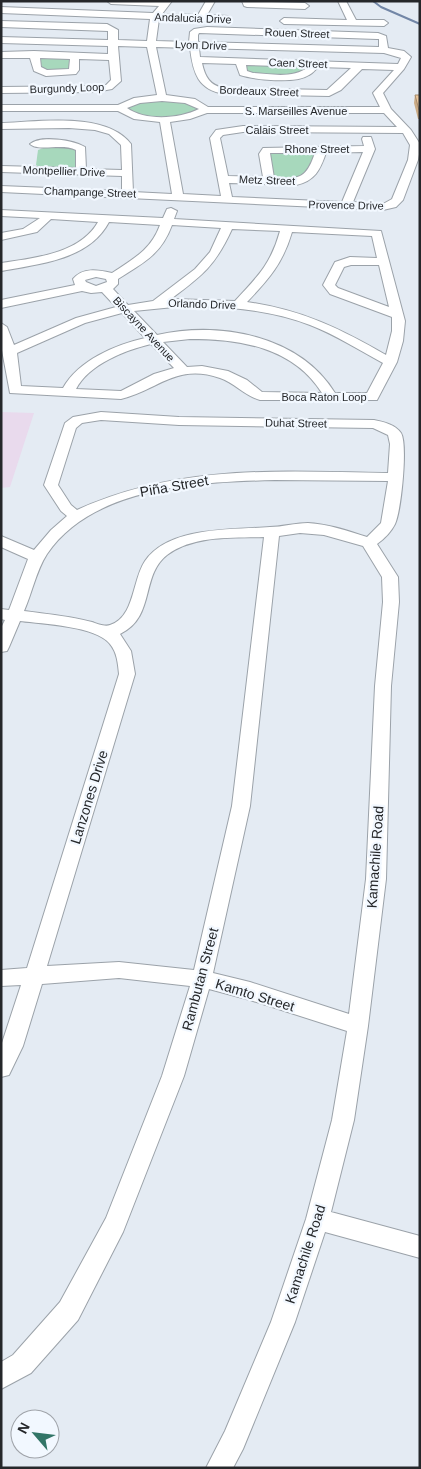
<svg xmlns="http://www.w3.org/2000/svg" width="421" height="1469" font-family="Helvetica,sans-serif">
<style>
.commercial{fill:#e9daed}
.green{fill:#a7d8bc}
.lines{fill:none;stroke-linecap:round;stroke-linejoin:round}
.stream{stroke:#7286a6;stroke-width:2}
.minor-casing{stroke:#9ba2a9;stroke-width:2}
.minor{fill:#fff;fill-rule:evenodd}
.wall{fill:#cbab85}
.building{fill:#ecc79b;stroke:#a58b6c}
.labels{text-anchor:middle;stroke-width:4.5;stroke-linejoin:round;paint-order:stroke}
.far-street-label{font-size:11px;fill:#25272a;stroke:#f2f8ff}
.street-label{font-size:14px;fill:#25272a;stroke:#f2f8ff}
</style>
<rect width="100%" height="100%" fill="#e4ebf3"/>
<!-- commercial -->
<polygon class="commercial" points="1,412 34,413 10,487 1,488"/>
<!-- green -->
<g class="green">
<polygon points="41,57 72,58 71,69 47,71 43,69 39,59"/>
<polygon points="245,65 305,66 306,68 295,75 252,74 247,72"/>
<path d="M152,101H179L200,108L199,111C177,120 145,120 125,107L129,105Z"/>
<polygon points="70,146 76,149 77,166 75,169 41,168 36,165 38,150 46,147"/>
<polygon points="270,152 314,152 315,154 302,179 277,179 274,178 268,154"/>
</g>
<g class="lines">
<!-- stream -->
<polyline class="stream" points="373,1 381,7 420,24"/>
<defs>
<g id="minor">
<path d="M107,1H172L162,14L198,15L206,1H215L207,15L228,16L232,19L228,22L159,19L156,41L189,42L190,32L194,29L207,27L378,33L386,36L388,48L404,51L411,57L404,69L383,93L391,109L411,130L420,144V149L418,160L403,200L396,207L383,210L1,192V186L122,191V176L1,172V166L76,168V150C62,143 39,152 30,144C40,135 74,140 85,147L86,169L122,170L121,145L109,134L95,130L69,128L1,129V123C38,122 106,111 131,144L133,192L172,194L160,122L134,119L118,111H1V105H118L134,98L157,95L147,47L118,46L121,81L112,89L96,92L1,93V87L96,86L106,85L111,80L109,60L79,59V70L76,74L46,76L34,71L30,58H1V52L34,51L108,54V46L1,43V37L108,40V31L1,27V21L107,24L118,30V40L147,41L150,19L1,13V7L153,13L159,6L111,4ZM199,33L377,39H379V47L198,42V35ZM156,47L190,48C193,73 198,90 225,94L329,96L341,90L362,69L394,70L373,93L380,107H208L195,99L166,95ZM199,48L384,53L401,58L398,64L200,57ZM40,58L70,59L69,69L47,70L41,67ZM202,63L236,64L240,75C255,80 296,84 309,75C313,73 315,70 318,67L351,68L327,90L225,88C210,86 205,77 202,63ZM246,65L308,67C294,79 270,74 253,73L247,71ZM162,101L185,103L199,109C179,119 145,121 127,108L140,103ZM207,113H384L397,127L243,126L216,130L210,138L221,196L183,194L170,122L190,119ZM243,132L403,133L410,145L408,160L392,199L383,204L353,202L375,149L371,137H363L362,139L364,146L263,148L259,154L263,177L228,176L220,138L223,135ZM363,152L342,202L232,197L229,183L296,185C315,181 320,170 326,153ZM270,153H315C306,179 300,179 274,178Z"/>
<polygon points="242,1 305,3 309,6 305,9 247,7 244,6"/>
<polygon points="338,1 346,1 356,20 384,20 388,23 384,26 284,24 280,21 284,18 347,20"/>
<path d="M171,208L177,211L174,219L381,231L405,321L403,341L397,362L377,400H260C245,396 235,383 220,378C176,363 158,390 121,399L10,393L1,345V323L7,327L14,345L76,318L116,307L102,292L91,293L82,291L1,308V300L75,285L73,279C83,267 98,270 112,273C133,259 151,250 160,225L109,222C89,260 39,264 1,271V263C34,258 80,254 98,222L51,219L37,232L1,240V233L23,229L40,218L1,216V210L163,218L167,209ZM172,225L221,228L210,252L195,269L153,301L128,305L113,289L118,284V279C143,263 161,255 172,225ZM232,229L280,231C271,264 258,276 235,301L171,299C203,275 215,266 232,229ZM292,232L372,236L377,258L350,257L335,262L323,285L330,294L392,317V331L386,355C339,328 302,310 247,302C269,279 283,263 292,232ZM351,265H379L389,307L338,288L335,285L344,267ZM96,277L106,279L107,282L96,286L86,282L85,280ZM204,306C240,308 276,312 310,325C336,335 359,350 383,363L367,393H335C299,335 220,321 157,335L134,311L174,307ZM122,313L145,338C115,345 79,360 63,388L21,386L17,353L85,323ZM190,339C240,339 293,347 322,393L262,392L247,380L228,371L202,366L187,367L163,342ZM151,344L174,368L154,374L121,391L76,389C89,364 126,350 151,344Z"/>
<path d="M101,412L179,417L374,420C383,422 395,424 401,433C408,445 401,511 395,524C391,532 384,539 377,544L398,577L399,602L391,686L386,879L368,1026L354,1120L331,1212L420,1236V1258L325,1232L295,1322L243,1449L233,1468H206L225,1431L271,1322L306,1219L332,1120L347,1031L250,1000L209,989L184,1076L123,1232L78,1320L31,1373L1,1389V1362L13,1355L60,1302L106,1218L162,1076L190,986L119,978L42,984L23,1046L9,1075L1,1077V1046L21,985L1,986V970L27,968L119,674C118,664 117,652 110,644C96,626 43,624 20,621L9,647L7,651L1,652V628L5,620L1,619V609L9,610L28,559L1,547V536L34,550L51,530L67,516L61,511L44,485L65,423L73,417ZM101,420L179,425L373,428L388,435L390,444L388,473C281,471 177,464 77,510L71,505L58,485L76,428L82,423ZM275,480L388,481L381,523L367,537C348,531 328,524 308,523C295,523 282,527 270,527C233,530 169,526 145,561C132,580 135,617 110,625C105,627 98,624 92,622C70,616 47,614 24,611C32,593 36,571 47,554C93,486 200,482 275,480ZM300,533L324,535L363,546L382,577L383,602L375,686L366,879L349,1014L250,982L213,973L250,806L279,536ZM264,537L232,806L194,970L119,962L47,966L135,674L131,651L120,634C156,617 140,576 167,555C193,535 233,538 264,537Z"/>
</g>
</defs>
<!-- minor casing -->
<use href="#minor" class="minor-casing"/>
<!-- minor -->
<use href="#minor" class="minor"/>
</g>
<!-- wall -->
<polygon class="wall" points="415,95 420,95 420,119 418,119 414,103"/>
<!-- building -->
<polygon class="building" points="415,95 420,95 420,110 419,110"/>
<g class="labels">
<!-- far-street labels -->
<g class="far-street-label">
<text transform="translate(193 18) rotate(2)" y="4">Andalucia Drive</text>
<text transform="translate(297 33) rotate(2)" y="4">Rouen Street</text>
<text transform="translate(201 45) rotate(2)" y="4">Lyon Drive</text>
<text transform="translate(298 63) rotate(2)" y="4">Caen Street</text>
<text transform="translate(67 88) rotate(-2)" y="4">Burgundy Loop</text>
<text transform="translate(259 91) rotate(2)" y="4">Bordeaux Street</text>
<text x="296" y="115">S. Marseilles Avenue</text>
<text x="277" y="134">Calais Street</text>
<text x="317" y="153">Rhone Street</text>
<text transform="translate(64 171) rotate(2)" y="4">Montpellier Drive</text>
<text transform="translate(267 180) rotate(2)" y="4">Metz Street</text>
<text transform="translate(90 192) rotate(2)" y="4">Champange Street</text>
<text transform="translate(346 205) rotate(1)" y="4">Provence Drive</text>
<text transform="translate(202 304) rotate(2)" y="4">Orlando Drive</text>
<text transform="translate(144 329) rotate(47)" y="4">Biscayne Avenue</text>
<text x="324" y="401">Boca Raton Loop</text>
<text transform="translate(296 423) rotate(1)" y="4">Duhat Street</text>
</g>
<!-- street labels -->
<g class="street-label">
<text transform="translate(174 486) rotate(-10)" y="5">Piña Street</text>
<text transform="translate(89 797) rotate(-73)" y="5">Lanzones Drive</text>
<text transform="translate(375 857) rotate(-86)" y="5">Kamachile Road</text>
<text transform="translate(200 979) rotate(-75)" y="5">Rambutan Street</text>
<text transform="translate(255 995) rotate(17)" y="5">Kamto Street</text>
<text transform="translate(305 1254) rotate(-72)" y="5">Kamachile Road</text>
</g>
</g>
<!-- border -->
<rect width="421" height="1469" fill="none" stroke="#25272a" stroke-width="5"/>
<!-- north arrow -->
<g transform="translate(35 1434) rotate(298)"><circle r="24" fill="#f2f8ff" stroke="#a0a4aa"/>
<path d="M0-4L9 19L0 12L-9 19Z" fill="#327567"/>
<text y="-8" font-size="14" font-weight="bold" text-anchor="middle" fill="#25272a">N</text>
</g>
</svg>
